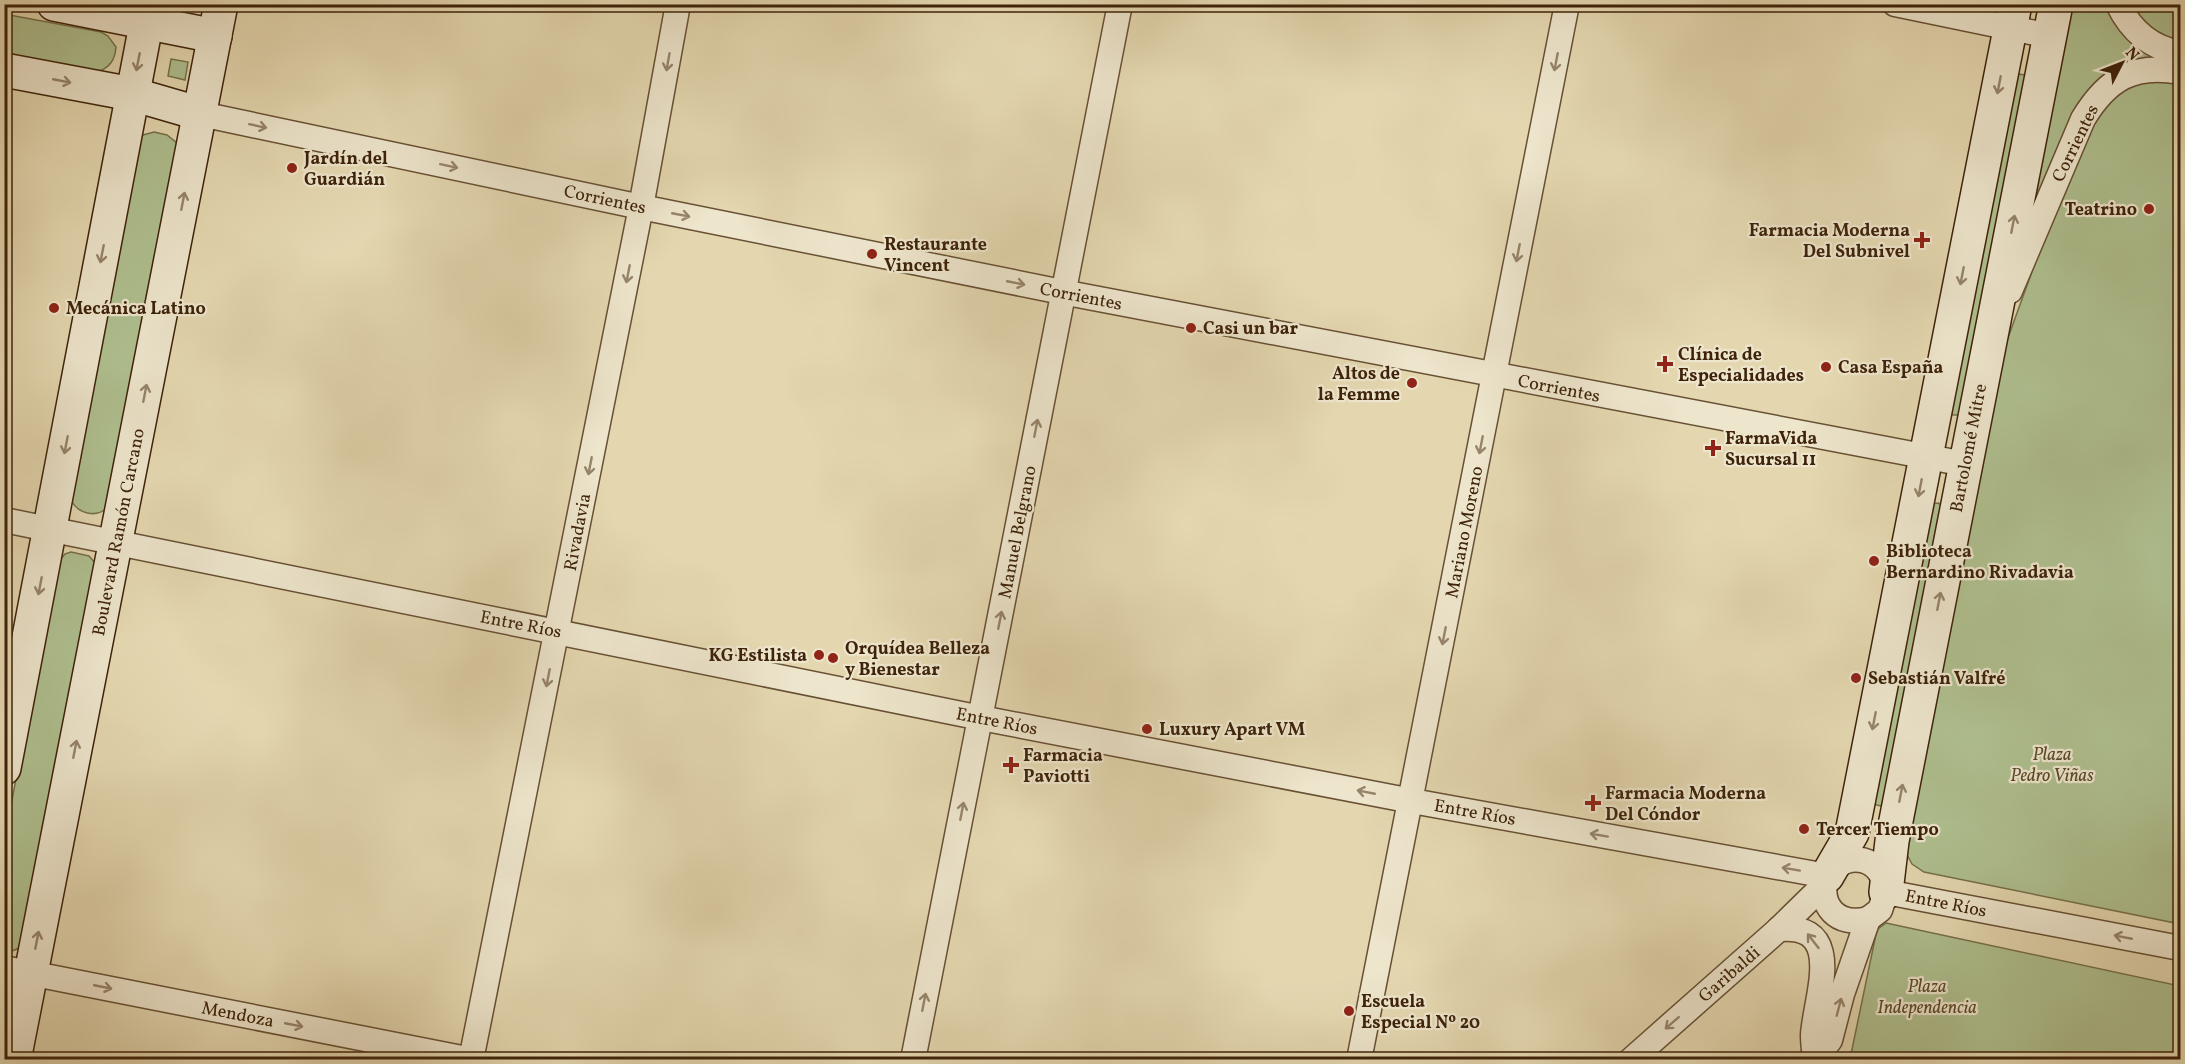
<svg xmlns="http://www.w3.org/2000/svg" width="2185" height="1064" font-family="Vollkorn,serif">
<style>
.green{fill:#afbf8f;stroke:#76714c;stroke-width:1.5}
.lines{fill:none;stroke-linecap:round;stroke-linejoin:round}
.street-casing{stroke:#685034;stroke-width:27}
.secondary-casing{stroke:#3e230a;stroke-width:36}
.street{stroke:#ede5cc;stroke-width:24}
.secondary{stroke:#ede5cc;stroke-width:33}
.oneway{stroke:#96846b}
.poi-dot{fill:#8f2418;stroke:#ede5cc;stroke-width:2}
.labels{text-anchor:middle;stroke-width:4.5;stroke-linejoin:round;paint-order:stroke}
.street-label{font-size:18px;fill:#3e230a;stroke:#ede5cc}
.poi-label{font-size:18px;font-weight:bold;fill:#3e230a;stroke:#ede5cc;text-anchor:start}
.park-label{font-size:18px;font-style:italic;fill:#5a4a2b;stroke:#ede5cc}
</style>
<rect width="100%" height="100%" fill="#e4d7b0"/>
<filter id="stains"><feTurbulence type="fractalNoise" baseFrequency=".00333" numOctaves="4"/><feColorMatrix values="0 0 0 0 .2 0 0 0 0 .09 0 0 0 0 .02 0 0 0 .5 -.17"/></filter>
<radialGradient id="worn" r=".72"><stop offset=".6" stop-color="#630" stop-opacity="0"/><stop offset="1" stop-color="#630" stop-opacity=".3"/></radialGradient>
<!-- green -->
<g class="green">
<polygon points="2071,5 2110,5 2156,55 2155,60 2098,81 2084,97 2077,108 2031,219"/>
<polygon points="2127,5 2180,5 2180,43 2157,36"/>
<path d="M4,14L101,32L108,36L116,47C115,60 110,67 98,72L5,55Z"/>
<polygon points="171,59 188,62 185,80 168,76"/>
<polygon points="2018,74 2026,75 1960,415 1953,415 1951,413 2015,75"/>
<polygon points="2157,80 2180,83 2180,924 1924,872 1912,864 1905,851 2000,360 2051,219 2101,106 2129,84"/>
<path d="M154,132L167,135L177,143L107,508C96,518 78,514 71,500L139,139L143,135Z"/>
<polygon points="1938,503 1943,506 1887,807 1871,804 1932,504"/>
<path d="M71,552L89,556L96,564L22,944C18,950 12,952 5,950V836L58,562L65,554Z"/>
<polygon points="1886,923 2180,986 2180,1059 1850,1059 1876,934 1878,929"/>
</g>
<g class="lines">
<defs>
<g id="street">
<polyline points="1895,4 2050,36"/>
<path d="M2118,4C2131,31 2151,48 2180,53"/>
<polyline points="201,114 641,207 1062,292 1965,464"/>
<path d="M2010,291L2083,119C2107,79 2134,63 2180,72"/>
<path d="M4,520L981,718L1412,801L1827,876C1847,848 1884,857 1886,892L2180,948"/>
<path d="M1827,876C1817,906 1838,927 1868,919"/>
<path d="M1779,929C1847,923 1815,998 1813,1035C1813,1043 1814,1051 1815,1059"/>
<polyline points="4,968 472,1060"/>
<polyline points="471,1060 641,207 678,4"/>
<polyline points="913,1060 1120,4"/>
<polyline points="1359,1060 1567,4"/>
<polyline points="1631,1060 1779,929 1824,885"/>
<polyline points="1815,1060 1830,1040 1842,994 1868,919 1880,910 1886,892"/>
</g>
<g id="secondary">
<polyline points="54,4 215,36"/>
<polyline points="4,70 132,94 201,114"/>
<polyline points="4,768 150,4"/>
<polyline points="1827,876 1852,833 2015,4"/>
<polyline points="1886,892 1892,841 2056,4"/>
<polyline points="14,1060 221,4"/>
</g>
</defs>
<!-- street casing -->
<use href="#street" class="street-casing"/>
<!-- secondary casing -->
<use href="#secondary" class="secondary-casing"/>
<!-- street -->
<use href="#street" class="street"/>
<!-- secondary -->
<use href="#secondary" class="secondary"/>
</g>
<!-- one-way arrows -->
<defs><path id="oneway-shaft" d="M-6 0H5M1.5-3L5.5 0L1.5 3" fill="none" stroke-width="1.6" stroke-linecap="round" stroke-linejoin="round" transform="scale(1.5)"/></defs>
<g class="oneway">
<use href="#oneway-shaft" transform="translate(138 62) rotate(101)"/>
<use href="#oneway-shaft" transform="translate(668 62) rotate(100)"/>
<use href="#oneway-shaft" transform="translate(1556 62) rotate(101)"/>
<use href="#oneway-shaft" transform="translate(62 81) rotate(11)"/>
<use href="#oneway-shaft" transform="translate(1999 85) rotate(101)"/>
<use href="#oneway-shaft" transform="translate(258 126) rotate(12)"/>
<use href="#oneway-shaft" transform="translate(449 166) rotate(12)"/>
<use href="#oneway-shaft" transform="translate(183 201) rotate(-79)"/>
<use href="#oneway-shaft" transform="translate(681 215) rotate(11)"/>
<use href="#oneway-shaft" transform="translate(2013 224) rotate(-79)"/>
<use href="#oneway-shaft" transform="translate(1518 253) rotate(101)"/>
<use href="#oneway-shaft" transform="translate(102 254) rotate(101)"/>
<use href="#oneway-shaft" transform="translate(628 274) rotate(101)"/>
<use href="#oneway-shaft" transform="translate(1962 276) rotate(101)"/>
<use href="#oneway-shaft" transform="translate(1016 283) rotate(11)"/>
<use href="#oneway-shaft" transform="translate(145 393) rotate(-79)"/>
<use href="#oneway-shaft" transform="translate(1036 428) rotate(-79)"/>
<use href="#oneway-shaft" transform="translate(66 445) rotate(101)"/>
<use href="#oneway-shaft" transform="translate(1481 445) rotate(101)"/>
<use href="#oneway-shaft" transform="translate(590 466) rotate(101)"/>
<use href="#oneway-shaft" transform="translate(1920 488) rotate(101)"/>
<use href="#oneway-shaft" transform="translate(40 586) rotate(101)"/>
<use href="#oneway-shaft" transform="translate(1939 601) rotate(-79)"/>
<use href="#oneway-shaft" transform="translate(1000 620) rotate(-79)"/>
<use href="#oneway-shaft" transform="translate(1444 636) rotate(101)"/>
<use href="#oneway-shaft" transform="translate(548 678) rotate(101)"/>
<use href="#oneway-shaft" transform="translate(1874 721) rotate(101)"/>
<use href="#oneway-shaft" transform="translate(75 749) rotate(-79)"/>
<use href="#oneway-shaft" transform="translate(1366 792) rotate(-169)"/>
<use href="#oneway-shaft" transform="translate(1901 793) rotate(-79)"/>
<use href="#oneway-shaft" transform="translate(962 811) rotate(-79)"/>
<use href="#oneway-shaft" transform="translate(1599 835) rotate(-170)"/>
<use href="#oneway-shaft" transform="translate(1791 869) rotate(-170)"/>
<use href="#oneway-shaft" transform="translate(2123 937) rotate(-169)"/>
<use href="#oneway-shaft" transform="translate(37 940) rotate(-79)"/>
<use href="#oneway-shaft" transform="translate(1813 941) rotate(-128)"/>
<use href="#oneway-shaft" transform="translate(103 987) rotate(11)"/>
<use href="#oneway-shaft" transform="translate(924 1002) rotate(-79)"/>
<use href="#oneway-shaft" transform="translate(1839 1007) rotate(-75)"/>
<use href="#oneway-shaft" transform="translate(1672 1023) rotate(139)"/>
<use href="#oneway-shaft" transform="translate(294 1025) rotate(11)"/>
</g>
<!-- markers -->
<g class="poi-dot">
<circle cx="292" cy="168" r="6"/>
<circle cx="2149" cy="209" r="6"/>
<path d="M1919 231h6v6h6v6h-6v6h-6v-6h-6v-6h6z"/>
<circle cx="872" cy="254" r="6"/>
<circle cx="54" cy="308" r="6"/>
<circle cx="1191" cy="328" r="6"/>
<path d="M1662 355h6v6h6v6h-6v6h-6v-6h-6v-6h6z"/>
<circle cx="1826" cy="367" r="6"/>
<circle cx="1412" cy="383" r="6"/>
<path d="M1710 439h6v6h6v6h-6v6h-6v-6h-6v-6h6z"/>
<circle cx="1874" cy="561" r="6"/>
<circle cx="819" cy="655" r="6"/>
<circle cx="833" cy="658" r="6"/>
<circle cx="1856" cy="678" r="6"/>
<circle cx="1147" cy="729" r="6"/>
<path d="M1008 756h6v6h6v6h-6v6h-6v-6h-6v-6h6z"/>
<path d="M1590 794h6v6h6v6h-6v6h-6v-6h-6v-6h6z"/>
<circle cx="1804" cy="829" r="6"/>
<circle cx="1349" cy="1011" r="6"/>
</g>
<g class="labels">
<!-- street labels -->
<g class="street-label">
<text transform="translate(2075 143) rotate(-64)" y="6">Corrientes</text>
<text transform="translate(605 199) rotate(12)" y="6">Corrientes</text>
<text transform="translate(1081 296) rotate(11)" y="6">Corrientes</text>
<text transform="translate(1559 388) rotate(11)" y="6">Corrientes</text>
<text transform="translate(1968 448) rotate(-79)" y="6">Bartolomé Mitre</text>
<text transform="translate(118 532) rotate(-79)" y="6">Boulevard Ramón Carcano</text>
<text transform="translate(577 532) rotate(-79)" y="6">Rivadavia</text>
<text transform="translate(1017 532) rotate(-79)" y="6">Manuel Belgrano</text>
<text transform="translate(1464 532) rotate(-79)" y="6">Mariano Moreno</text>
<text transform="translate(521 624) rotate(11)" y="6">Entre Ríos</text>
<text transform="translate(997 721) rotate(11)" y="6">Entre Ríos</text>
<text transform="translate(1475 812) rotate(10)" y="6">Entre Ríos</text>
<text transform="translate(1946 903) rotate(11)" y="6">Entre Ríos</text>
<text transform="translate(1729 974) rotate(-41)" y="6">Garibaldi</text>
<text transform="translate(238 1014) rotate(11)" y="6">Mendoza</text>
</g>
<!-- poi labels -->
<g class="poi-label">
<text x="304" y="164">Jardín del<tspan x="304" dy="21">Guardián</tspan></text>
<text x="2137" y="215" text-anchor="end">Teatrino</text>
<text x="1910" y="236" text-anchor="end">Farmacia Moderna<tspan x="1910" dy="21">Del Subnivel</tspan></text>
<text x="884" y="250">Restaurante<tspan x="884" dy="21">Vincent</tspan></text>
<text x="66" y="314">Mecánica Latino</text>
<text x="1203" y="334">Casi un bar</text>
<text x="1678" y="360">Clínica de<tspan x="1678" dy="21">Especialidades</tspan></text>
<text x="1838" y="373">Casa España</text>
<text x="1400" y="379" text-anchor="end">Altos de<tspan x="1400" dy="21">la Femme</tspan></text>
<text x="1725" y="444">FarmaVida<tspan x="1725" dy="21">Sucursal 11</tspan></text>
<text x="1886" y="557">Biblioteca<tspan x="1886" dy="21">Bernardino Rivadavia</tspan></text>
<text x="845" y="654">Orquídea Belleza<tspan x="845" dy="21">y Bienestar</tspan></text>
<text x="807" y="661" text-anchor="end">KG Estilista</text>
<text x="1868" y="684">Sebastián Valfré</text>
<text x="1159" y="735">Luxury Apart VM</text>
<text x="1023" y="761">Farmacia<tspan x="1023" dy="21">Paviotti</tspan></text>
<text x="1605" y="799">Farmacia Moderna<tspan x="1605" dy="21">Del Cóndor</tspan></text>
<text x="1816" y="835">Tercer Tiempo</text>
<text x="1361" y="1007">Escuela<tspan x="1361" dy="21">Especial Nº 20</tspan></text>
</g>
<!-- park labels -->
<g class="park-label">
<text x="2052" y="760">Plaza<tspan x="2052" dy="21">Pedro Viñas</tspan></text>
<text x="1927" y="992">Plaza<tspan x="1927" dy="21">Independencia</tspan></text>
</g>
</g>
<!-- margin -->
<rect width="2185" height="1064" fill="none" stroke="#e4d7b0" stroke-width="24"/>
<rect x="6" y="6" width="2173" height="1052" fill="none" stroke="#3e230a" stroke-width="3"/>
<rect x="12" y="12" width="2161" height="1040" fill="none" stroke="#3e230a" stroke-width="1.5"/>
<!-- north arrow -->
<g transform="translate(2122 63) rotate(48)" stroke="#ede5cc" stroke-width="4.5" paint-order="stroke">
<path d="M0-4.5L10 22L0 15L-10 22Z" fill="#3e230a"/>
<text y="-9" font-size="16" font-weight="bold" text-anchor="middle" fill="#3e230a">N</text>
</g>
<rect width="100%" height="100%" filter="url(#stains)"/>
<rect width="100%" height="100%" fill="url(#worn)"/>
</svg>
